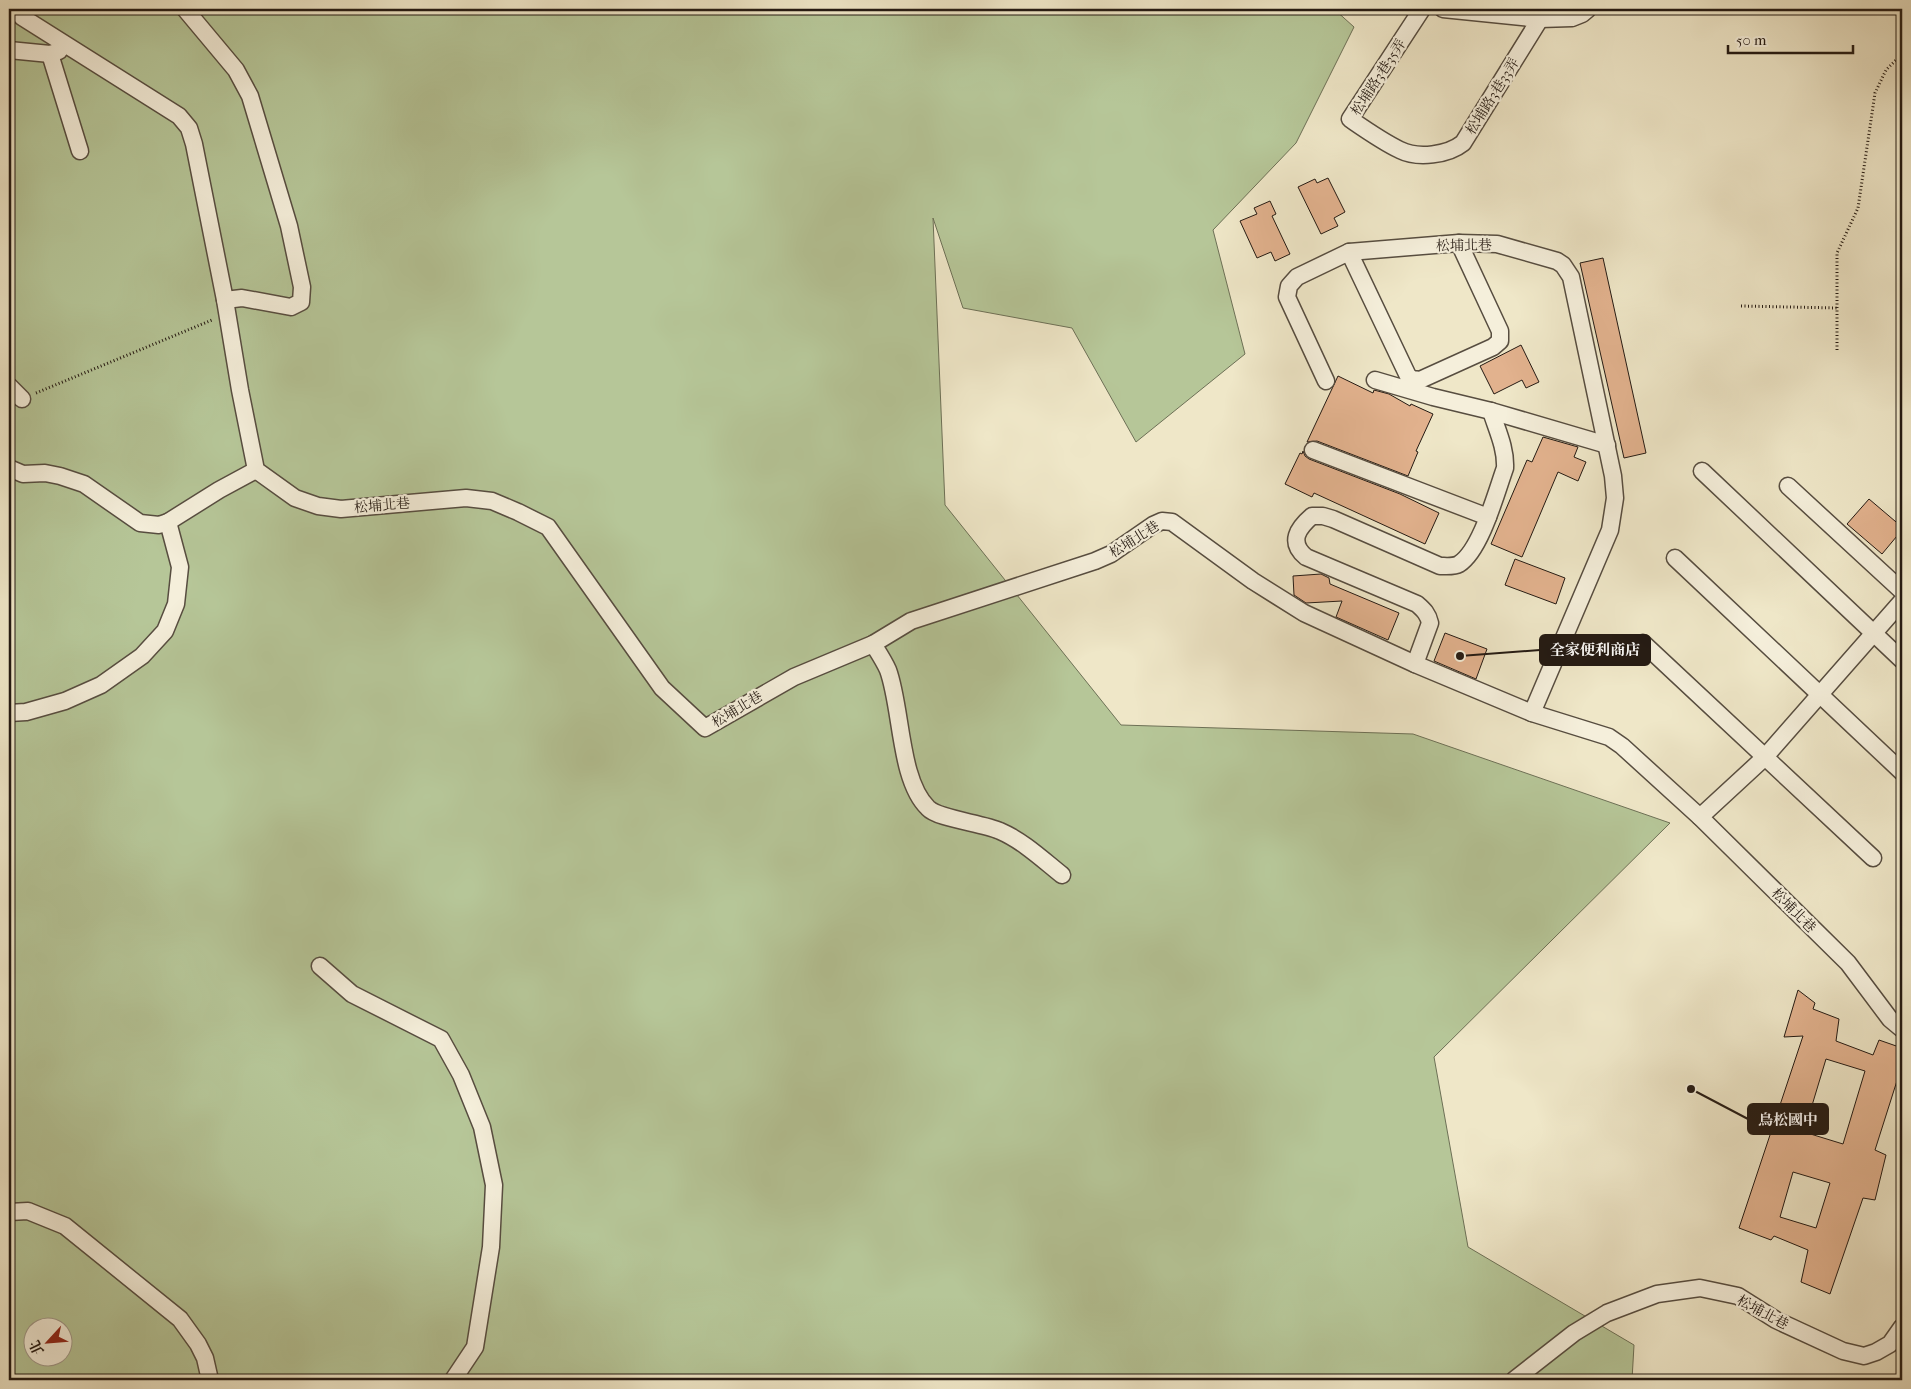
<svg xmlns="http://www.w3.org/2000/svg" width="1911" height="1389" font-family="'IM FELL French Canon','Noto Serif TC',serif">
<style>
.green{fill:#b6c698;stroke:#6d7056;fill-rule:evenodd}
.lines{fill:none;stroke-linecap:round;stroke-linejoin:round}
.stream{stroke:#6b7e75;stroke-width:5}
.building{fill:#e2b28e;stroke:#241a13;fill-rule:evenodd}
.minor-casing{stroke:#574d40;stroke-width:19}
.path{stroke:#241a13;stroke-width:3;stroke-dasharray:1 2.5;stroke-linecap:butt}
.minor{stroke:#f5efdb;stroke-width:16}
.labels{text-anchor:middle;stroke-width:4.5;stroke-linejoin:round;paint-order:stroke}
.street-label{font-size:14px;fill:#241a13;stroke:#f5efdb}
.leader{fill:none;stroke:#241a13;stroke-width:2}
.callout-dot{fill:#241a13;stroke:#f5efdb;stroke-width:2}
.callout{fill:#241a13;stroke:#241a13;stroke-width:2}
.callout-label{font-size:15px;text-anchor:middle;font-weight:bold;fill:#fff}
</style>
<rect width="100%" height="100%" fill="#efe7c8"/>
<filter id="stains"><feTurbulence type="fractalNoise" baseFrequency=".004" numOctaves="4"/><feColorMatrix values="0 0 0 0 .2 0 0 0 0 .09 0 0 0 0 .02 0 0 0 .5 -.17"/></filter>
<radialGradient id="worn" r=".72"><stop offset=".6" stop-color="#630" stop-opacity="0"/><stop offset="1" stop-color="#630" stop-opacity=".3"/></radialGradient>
<!-- green -->
<path class="green" d="M9,9H1334L1354,27L1296,143L1213,230L1245,354L1136,442L1072,328L963,308L933,218L945,505L1121,725L1413,734L1670,823L1434,1057L1468,1247L1634,1345L1632,1380H9ZM32,1326H62V1356H32Z"/>
<g class="lines">
<!-- stream -->
<polyline class="stream" points="1899,1355 1902,1356"/>
</g>
<!-- building -->
<g class="building">
<polygon points="1328,178 1345,212 1334,218 1338,226 1321,234 1298,187 1315,179 1317,183"/>
<polygon points="1270,201 1276,214 1272,216 1290,254 1275,261 1271,252 1257,258 1240,221 1257,214 1254,208"/>
<polygon points="1603,258 1646,453 1624,458 1580,263"/>
<polygon points="1521,345 1539,382 1526,388 1522,380 1494,394 1480,366"/>
<polygon points="1338,376 1373,393 1374,390 1389,394 1410,406 1411,404 1433,414 1416,451 1418,452 1408,476 1317,441 1307,442"/>
<polygon points="1543,437 1578,447 1574,457 1586,462 1578,481 1558,472 1522,557 1491,544 1527,460 1532,462"/>
<polygon points="1303,451 1305,456 1309,459 1400,494 1439,513 1425,544 1314,493 1312,497 1285,484 1300,453 1302,454"/>
<polygon points="1869,499 1902,527 1902,530 1882,554 1847,524"/>
<polygon points="1515,559 1565,578 1556,604 1505,585"/>
<polygon points="1321,574 1329,578 1330,584 1399,613 1388,640 1336,617 1342,601 1306,603 1294,595 1293,576"/>
<polygon points="1445,633 1487,649 1476,679 1434,661"/>
<path d="M1798,990L1815,1003L1813,1009L1839,1019L1836,1041L1873,1055L1879,1040L1902,1048V1065L1875,1150L1886,1155L1875,1200L1863,1198L1830,1294L1801,1282L1808,1250L1774,1236L1771,1240L1739,1228L1803,1036L1784,1037ZM1826,1059L1865,1071L1843,1144L1804,1132ZM1793,1172L1830,1183L1816,1228L1780,1217Z"/>
</g>
<g class="lines">
<defs>
<g id="minor">
<polyline points="16,9 22,17 179,116 189,128 194,144 225,300 240,390 256,470 295,498 318,506 341,509 466,498 492,501 518,512 548,527 662,688 705,728 794,677 873,644 911,621 1095,561 1111,554 1153,525 1162,521 1172,522 1253,581 1304,613 1415,664 1532,713 1609,737 1622,746 1700,817 1848,963 1890,1019 1902,1029"/>
<polyline points="185,9 236,70 250,96 289,226 302,287 301,302 291,307 242,298 225,300"/>
<path d="M1422,9L1350,119C1366,130 1383,142 1400,150C1418,159 1448,155 1463,143L1540,19"/>
<polyline points="1443,9 1540,19 1572,18 1582,14 1588,9"/>
<polyline points="9,50 50,54 59,51"/>
<polyline points="50,54 80,151"/>
<polyline points="1349,252 1408,376 1412,379 1420,380 1493,347 1500,341 1500,331 1459,243"/>
<polyline points="1375,380 1433,397 1491,411 1607,445"/>
<polyline points="1326,381 1287,297 1289,286 1297,277 1349,252 1459,243 1497,244 1557,261 1563,265 1571,277 1613,476 1615,498 1610,530 1532,713"/>
<polyline points="9,386 22,399"/>
<polyline points="1313,450 1488,517"/>
<polyline points="9,468 23,474 45,473 60,476 84,484 140,523 159,525 168,522 219,490 256,470"/>
<polyline points="1702,471 1902,660"/>
<polyline points="1788,486 1902,591"/>
<polyline points="1675,558 1902,772"/>
<polyline points="1643,643 1873,858"/>
<path d="M873,644C878,652 884,661 888,670C902,708 899,780 928,808C938,819 983,823 1000,831C1023,841 1042,859 1062,875"/>
<path d="M1415,664L1430,623C1428,614 1424,610 1417,604L1306,557C1288,542 1298,528 1312,516H1323L1333,519L1440,566C1446,566 1454,567 1459,564C1481,550 1496,493 1505,468C1506,448 1497,430 1491,411"/>
<polyline points="9,713 26,712 65,701 101,685 142,656 165,631 176,604 180,567 168,522"/>
<polyline points="1700,817 1765,757 1902,601"/>
<polyline points="320,966 352,994 441,1039 461,1075 482,1127 494,1185 491,1247 475,1347 453,1380"/>
<polyline points="9,1212 28,1211 65,1226 180,1319 198,1344 205,1358 210,1380"/>
<polyline points="1514,1380 1574,1333 1607,1313 1657,1294 1700,1288 1738,1296 1776,1320 1843,1351 1864,1356 1876,1352 1890,1344 1902,1327"/>
</g>
</defs>
<!-- minor casing -->
<use href="#minor" class="minor-casing"/>
<!-- path -->
<g class="path">
<polyline points="1741,306 1837,308"/>
<polyline points="1837,350 1837,253 1858,208 1875,93 1886,70 1896,60 1902,58"/>
<polyline points="36,393 212,320"/>
</g>
<!-- minor -->
<use href="#minor" class="minor"/>
</g>
<g class="labels">
<!-- street labels -->
<g class="street-label">
<text transform="translate(1378 77) rotate(-57)" y="5">松埔路3巷35弄</text>
<text transform="translate(1492 96) rotate(-58)" y="5">松埔路3巷33弄</text>
<text transform="translate(1464 245) rotate(-1)" y="5">松埔北巷</text>
<text transform="translate(382 505) rotate(-5)" y="5">松埔北巷</text>
<text transform="translate(1134 539) rotate(-32)" y="5">松埔北巷</text>
<text transform="translate(737 709) rotate(-31)" y="5">松埔北巷</text>
<text transform="translate(1794 910) rotate(45)" y="5">松埔北巷</text>
<text transform="translate(1763 1312) rotate(28)" y="5">松埔北巷</text>
</g>
</g>
<!-- callouts -->
<path class="leader" d="M1460 656L1540 650M1691 1089L1748 1119"/>
<g class="callout-dot">
<circle cx="1460" cy="656" r="5"/>
<circle cx="1691" cy="1089" r="5"/>
</g>
<g class="callout">
<rect x="1540" y="635" width="110" height="30" rx="5"/>
<rect x="1748" y="1104" width="80" height="30" rx="5"/>
</g>
<g class="callout-label">
<text x="1595" y="655">全家便利商店</text>
<text x="1788" y="1125">鳥松國中</text>
</g>
<!-- margin -->
<rect width="1911" height="1389" fill="none" stroke="#efe7c8" stroke-width="30"/>
<rect x="10" y="10" width="1891" height="1369" fill="none" stroke="#241a13" stroke-width="2.5"/>
<rect x="15" y="15" width="1881" height="1359" fill="none" stroke="#241a13"/>
<!-- north arrow -->
<g transform="translate(48 1342) rotate(244)"><circle r="24" fill="#f5efdb" stroke="#a19a8b"/>
<path d="M0-4L9 19L0 12L-9 19Z" fill="#8f2418"/>
<text y="-8" font-size="14" font-weight="bold" text-anchor="middle" fill="#241a13">北</text>
</g>
<!-- scale -->
<path d="M1728 45v8h125v-8" fill="none" stroke="#241a13" stroke-width="2.5"/>
<text x="1736" y="45" font-size="15" fill="#241a13" stroke="#f5efdb" stroke-width="4" paint-order="stroke">50 m</text>
<rect width="100%" height="100%" filter="url(#stains)"/>
<rect width="100%" height="100%" fill="url(#worn)"/>
</svg>
